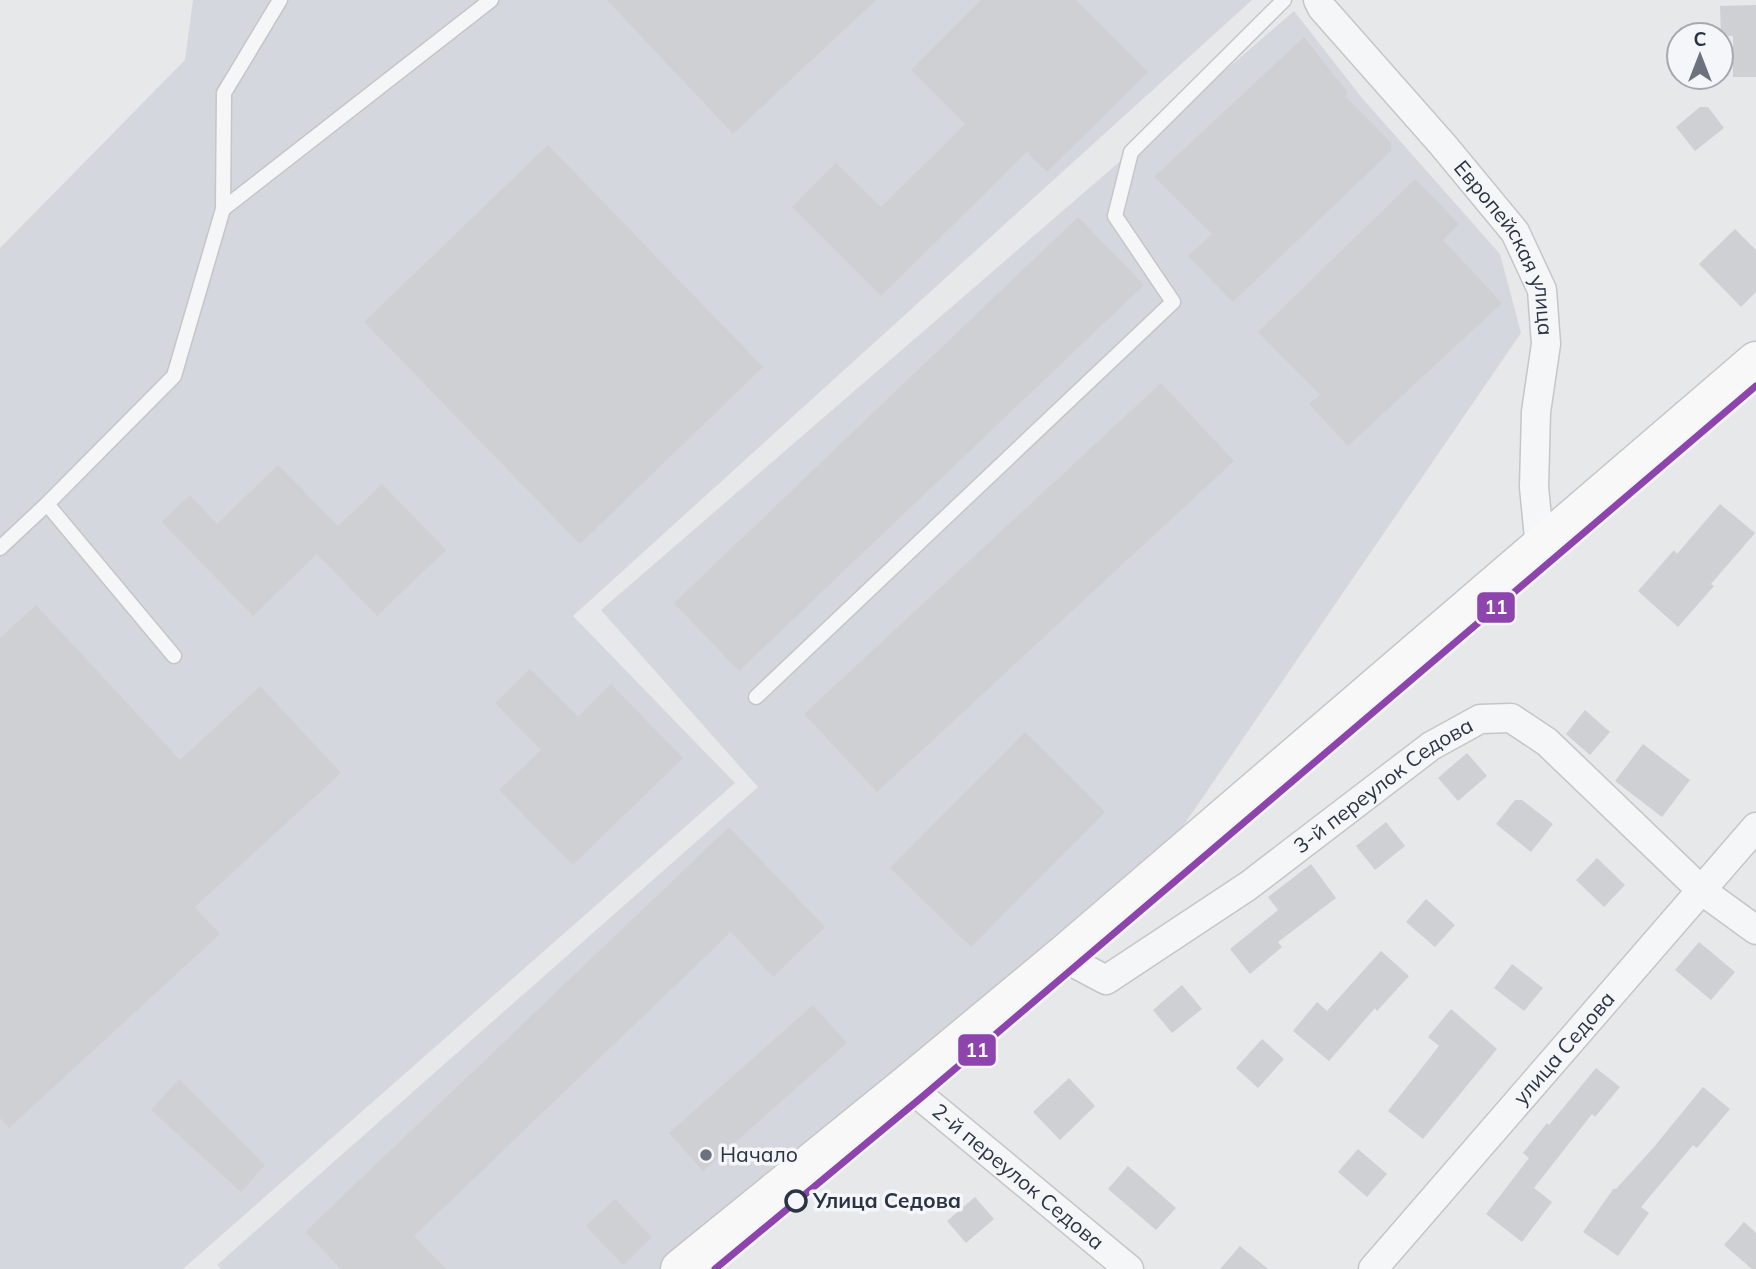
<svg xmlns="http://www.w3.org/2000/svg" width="1756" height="1269" font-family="Mulish,sans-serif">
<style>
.built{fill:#d4d7dd}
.building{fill:#ced0d3}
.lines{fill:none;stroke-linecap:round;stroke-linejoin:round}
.service-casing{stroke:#c4c6c8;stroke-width:17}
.minor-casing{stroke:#c4c6c8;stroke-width:31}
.secondary-casing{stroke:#c4c6c8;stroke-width:41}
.service{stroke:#f5f6f7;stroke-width:14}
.minor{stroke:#f5f6f7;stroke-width:28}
.secondary{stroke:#f8f8f8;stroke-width:38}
.tram-1-casing{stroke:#f4f6f9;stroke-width:12}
.tram-1{stroke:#8e44ad;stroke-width:7}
.poi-dot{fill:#6c737f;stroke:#f4f6f9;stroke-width:2.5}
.stop-dot{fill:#f4f6f9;stroke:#2b3445;stroke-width:3.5}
.labels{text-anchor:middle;stroke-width:7;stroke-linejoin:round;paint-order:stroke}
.street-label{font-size:21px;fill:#2b3445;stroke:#f4f6f9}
.poi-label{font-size:21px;fill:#2b3445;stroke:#f4f6f9;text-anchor:start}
.stop-label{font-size:21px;font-weight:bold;fill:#2b3445;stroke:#f4f6f9;text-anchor:start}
.line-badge{stroke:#f4f6f9;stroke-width:2.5}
.badge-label{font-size:19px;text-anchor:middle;font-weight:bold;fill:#fff}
</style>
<rect width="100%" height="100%" fill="#e6e8ea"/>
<!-- built -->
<g class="built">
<polygon points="193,0 1252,0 573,616 735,783 183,1269 0,1269 0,248 185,60"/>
<polygon points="1294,11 1362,98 1500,254 1521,333 1155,867 683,1269 221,1269 217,1265 758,787 601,610"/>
</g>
<!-- building -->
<g class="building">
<polygon points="607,0 876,0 733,134"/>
<polygon points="981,0 1076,0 1148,72 1047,172 1027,152 881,296 792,207 836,163 881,207 965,124 911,70"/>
<polygon points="1756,5 1756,77 1733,77 1733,36 1721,36 1720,6"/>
<polygon points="1304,37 1348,93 1345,96 1391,143 1391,151 1233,302 1188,256 1212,234 1154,177"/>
<polygon points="1700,107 1708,107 1724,128 1695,151 1676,127"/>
<polygon points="548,145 763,367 580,544 364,322"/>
<polygon points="1415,179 1459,224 1443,240 1502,303 1348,446 1309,404 1320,395 1258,332"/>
<polygon points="1078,217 1144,285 739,671 674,603"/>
<polygon points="1735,229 1756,250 1756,292 1741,307 1699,264"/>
<polygon points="1161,383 1234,461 877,792 804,714"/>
<polygon points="278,465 338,526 382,484 446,550 377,616 317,554 253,616 162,522 190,495 217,524"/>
<polygon points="1720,504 1755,533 1711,584 1714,586 1678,627 1638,591 1674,550 1677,554"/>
<polygon points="36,605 180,760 260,686 341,773 195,907 220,934 9,1128 0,1118 0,638"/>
<polygon points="530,669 578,717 611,684 683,758 573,865 499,790 541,750 495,703"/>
<polygon points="1585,710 1610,732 1590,755 1566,734"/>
<polygon points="1025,732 1105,812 971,947 890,868"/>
<polygon points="1643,744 1690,780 1662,817 1615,781"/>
<polygon points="1467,753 1487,776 1458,801 1438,778"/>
<polygon points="1515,800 1522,800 1553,824 1531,852 1496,824"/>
<polygon points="1386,822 1405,846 1375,870 1356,846"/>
<polygon points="729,827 825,927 773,977 731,932 414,1236 446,1269 341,1269 305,1232"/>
<polygon points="1597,858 1625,885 1604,907 1576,880"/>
<polygon points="1311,864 1336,898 1278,942 1282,947 1250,974 1230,949 1278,910 1268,897"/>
<polygon points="1426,899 1455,925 1435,947 1406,922"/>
<polygon points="1699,942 1735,972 1711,1000 1675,970"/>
<polygon points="1381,951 1409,976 1377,1011 1375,1008 1329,1061 1293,1031 1317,1002 1327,1011"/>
<polygon points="1512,964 1543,988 1524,1011 1494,988"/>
<polygon points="1182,985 1202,1009 1172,1033 1153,1010"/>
<polygon points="813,1005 847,1043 703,1171 669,1133"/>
<polygon points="1451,1009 1497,1049 1423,1139 1388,1111 1439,1046 1428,1037"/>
<polygon points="1262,1039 1284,1059 1258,1088 1236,1068"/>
<polygon points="1596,1068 1620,1087 1595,1117 1592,1114 1534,1188 1552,1202 1522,1242 1486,1214 1529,1158 1523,1153 1547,1123 1549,1125"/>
<polygon points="1069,1078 1095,1106 1060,1140 1033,1112"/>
<polygon points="179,1079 265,1165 241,1192 151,1110"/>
<polygon points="1703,1087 1730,1109 1697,1148 1693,1145 1641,1207 1649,1213 1618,1256 1583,1232 1614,1188 1616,1189 1654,1147"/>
<polygon points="1358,1149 1387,1174 1367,1197 1338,1172"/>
<polygon points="1128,1166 1176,1208 1156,1230 1108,1189"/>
<polygon points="975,1197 994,1219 966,1243 947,1221"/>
<polygon points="615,1199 652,1237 623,1265 586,1226"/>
<polygon points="1744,1222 1756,1233 1756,1269 1752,1269 1724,1245"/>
<polygon points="1240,1246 1268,1269 1220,1269"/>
</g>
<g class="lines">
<defs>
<g id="service">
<polyline points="280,0 224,93 223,209 491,0"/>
<polyline points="0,548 47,504"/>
<polyline points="174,656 47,504 174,376 223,209"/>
<polyline points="756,697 1173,302 1115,216 1131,152 1284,0"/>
</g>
<g id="minor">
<path id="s1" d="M1318,0L1322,8L1443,145L1515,232L1542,290L1546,344L1536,412L1534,487L1540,548"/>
<path id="s2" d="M1065,954L1076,964L1106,980L1248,886L1431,746L1480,719L1511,718L1547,742L1701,890L1756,930"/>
<path id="s3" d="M907,1085L1129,1269"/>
<path id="s4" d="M1373,1269L1756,827"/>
</g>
<polyline id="secondary" points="680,1269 907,1085 1065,954 1756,361"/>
</defs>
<!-- service casing -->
<use href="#service" class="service-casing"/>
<!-- minor casing -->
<use href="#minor" class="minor-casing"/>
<!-- secondary casing -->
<use href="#secondary" class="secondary-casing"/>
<!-- service -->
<use href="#service" class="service"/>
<!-- minor -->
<use href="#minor" class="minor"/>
<!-- secondary -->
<use href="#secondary" class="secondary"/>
<defs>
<polyline id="tram-1" points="715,1269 922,1097 1756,386"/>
</defs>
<!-- tram-1 casing -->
<use href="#tram-1" class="tram-1-casing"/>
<!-- tram-1 -->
<use href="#tram-1" class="tram-1"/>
</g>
<!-- markers -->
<circle class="poi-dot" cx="706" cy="1155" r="7"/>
<circle class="stop-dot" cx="796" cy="1201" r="10"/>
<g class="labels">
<!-- street labels -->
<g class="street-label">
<text dy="7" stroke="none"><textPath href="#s1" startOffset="315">Европейская улица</textPath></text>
<text dy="7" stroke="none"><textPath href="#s2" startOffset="388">3-й переулок Седова</textPath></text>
<text dy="7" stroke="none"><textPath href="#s4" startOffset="292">улица Седова</textPath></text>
<text dy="7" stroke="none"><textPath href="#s3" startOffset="144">2-й переулок Седова</textPath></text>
</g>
<!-- poi labels -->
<g class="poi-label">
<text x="720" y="1162">Начало</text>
</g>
<!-- stop labels -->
<g class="stop-label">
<text x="813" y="1208">Улица Седова</text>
</g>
</g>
<g class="line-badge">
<rect x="1476" y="591" width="40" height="33" rx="7" fill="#8e44ad"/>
<rect x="957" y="1033" width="40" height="34" rx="7" fill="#8e44ad"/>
</g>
<g class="badge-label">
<text x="1496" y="614">11</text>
<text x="977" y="1057">11</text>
</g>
<!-- north arrow -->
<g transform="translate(1700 56)"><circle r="33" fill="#f4f6f9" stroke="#a4a8b1" stroke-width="2"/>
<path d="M0-5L12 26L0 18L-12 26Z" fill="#6c737f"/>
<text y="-10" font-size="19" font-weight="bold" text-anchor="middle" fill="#2b3445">С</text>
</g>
</svg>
